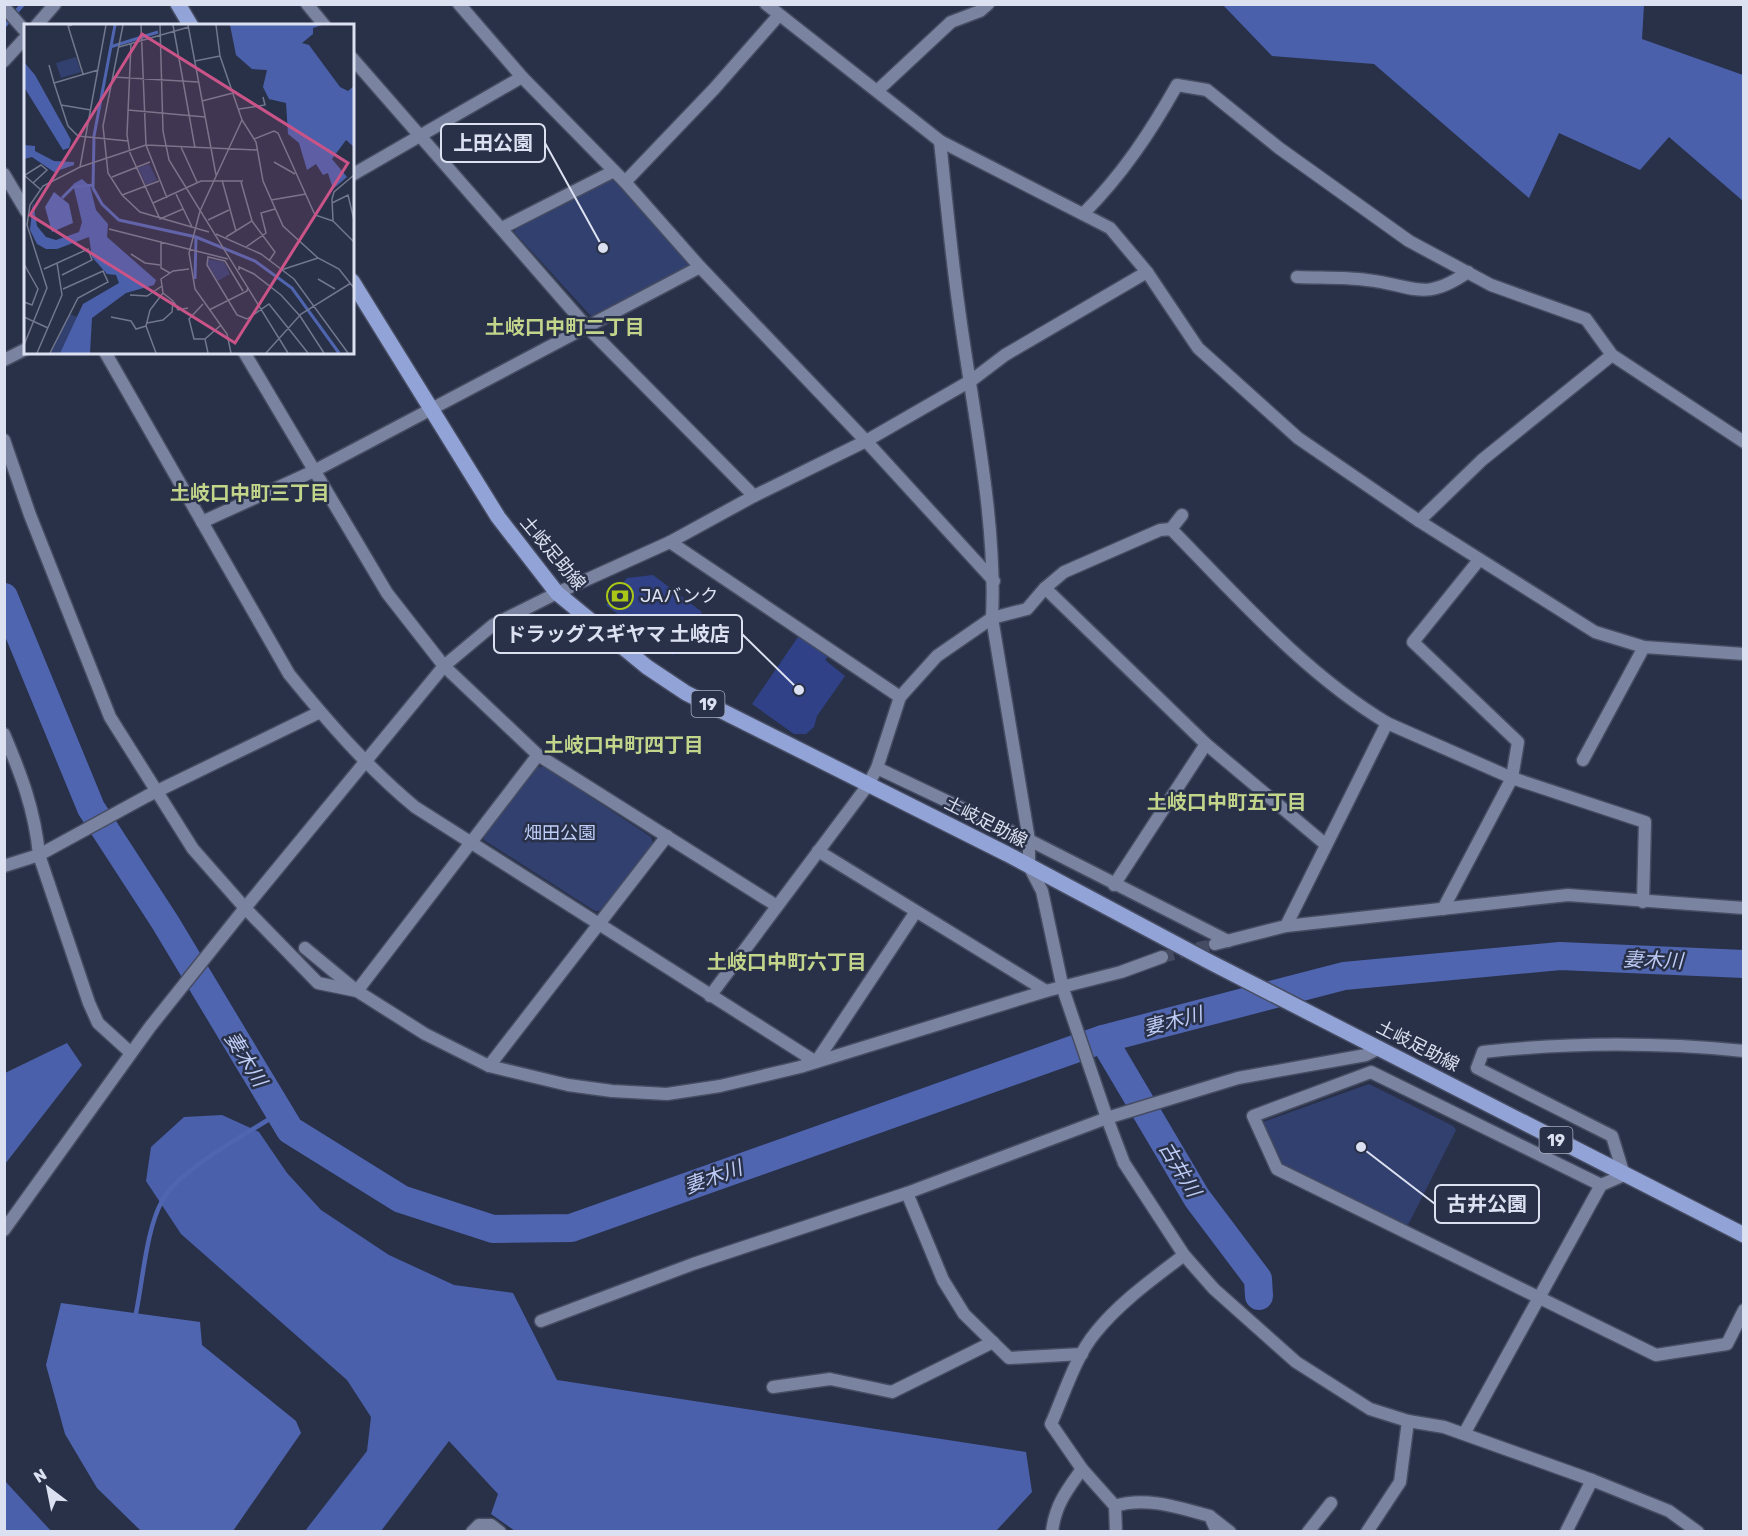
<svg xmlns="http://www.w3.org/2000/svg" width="1748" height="1536" font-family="Rubik,'Noto Sans JP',sans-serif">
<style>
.green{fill:#32406f}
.forest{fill:#4b60aa}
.water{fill:#5065b0}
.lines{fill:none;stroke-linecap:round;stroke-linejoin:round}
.stream{stroke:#5065b0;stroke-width:4.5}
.river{stroke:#5065b0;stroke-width:28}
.building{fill:#304188}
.minor-tunnel{stroke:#444b62;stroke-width:12;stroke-dasharray:12 6;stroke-linecap:butt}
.minor-casing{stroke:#464c61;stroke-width:15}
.tertiary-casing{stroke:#464c61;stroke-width:15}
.primary-casing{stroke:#464c61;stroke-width:18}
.minor{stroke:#7a84a1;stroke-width:12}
.tertiary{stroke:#7a84a1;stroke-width:12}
.primary{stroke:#92a3d8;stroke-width:15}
.labels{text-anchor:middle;stroke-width:5;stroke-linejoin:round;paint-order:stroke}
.shield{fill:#293149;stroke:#a6acbf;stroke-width:1.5}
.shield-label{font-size:16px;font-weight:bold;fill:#dce1f1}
.street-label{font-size:18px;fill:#dce1f1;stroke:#293149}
.poi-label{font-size:18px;fill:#dce1f1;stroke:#293149;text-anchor:start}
.park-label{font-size:18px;fill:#bfcef8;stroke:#293149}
.neighbourhood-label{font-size:20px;font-weight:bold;fill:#c2d58a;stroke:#293149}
.water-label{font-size:20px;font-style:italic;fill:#bdcbf5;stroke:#293149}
.inset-river{fill:none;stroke:#5065b0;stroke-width:3}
.inset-road{fill:none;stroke:#71778c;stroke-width:1.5}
.view{fill:#ca5488;fill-opacity:0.15;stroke:#ca5488;stroke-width:3}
.inset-edge{fill:none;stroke:#dce1f1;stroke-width:3}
.leader{fill:none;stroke:#dce1f1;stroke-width:2}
.callout-dot{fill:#dce1f1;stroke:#293149;stroke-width:2}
.callout{fill:#293149;stroke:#dce1f1;stroke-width:2}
.callout-label{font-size:20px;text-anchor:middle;font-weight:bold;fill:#dce1f1}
</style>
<rect width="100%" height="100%" fill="#293149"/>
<!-- green -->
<g class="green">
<polygon points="609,180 613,180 691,264 691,267 595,317 590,315 514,232 517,226"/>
<polygon points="536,767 545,767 651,837 653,844 601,911 595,911 484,840 484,834"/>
<polygon points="1369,1084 1453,1126 1456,1130 1409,1223 1405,1226 1283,1164 1263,1122"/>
</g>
<!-- forest -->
<g class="forest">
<polygon points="1223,5 1644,5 1642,39 1743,75 1743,201 1669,137 1640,170 1559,133 1529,198 1374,64 1272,56"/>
<polygon points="67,1043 82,1065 5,1164 5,1073"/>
<polygon points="222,1115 259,1132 287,1173 321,1210 389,1255 454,1285 513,1293 557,1380 1026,1452 1032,1492 996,1531 515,1531 491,1514 498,1494 449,1441 381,1531 305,1531 367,1451 371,1417 347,1380 181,1234 146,1181 151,1147 184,1117"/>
<polygon points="4,1481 5,1481 51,1531 5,1531"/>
</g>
<!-- water -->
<polygon class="water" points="61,1303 200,1322 202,1345 296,1421 301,1433 233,1531 141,1531 97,1488 65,1434 46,1365"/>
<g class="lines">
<!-- stream -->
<g class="stream">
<polyline points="4,26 23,4"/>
<path d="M136,1313C143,1280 146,1230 162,1201C179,1169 247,1134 279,1113"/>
</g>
<!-- river -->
<g class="river">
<polyline points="4,597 91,808 165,922 290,1130 401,1199 493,1229 571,1228 1103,1039 1344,976 1560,956 1744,964"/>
<polyline points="1103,1039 1197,1198 1258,1279 1259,1296"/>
</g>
</g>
<!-- building -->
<g class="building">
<polygon points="653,575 702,612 673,655 616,620 620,616 606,605 627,578"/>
<polygon points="798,637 829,655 825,660 845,676 817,716 814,727 806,734 794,734 752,704"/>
</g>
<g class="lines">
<!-- minor-tunnel -->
<polyline class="minor-tunnel" points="1162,957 1215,944"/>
<defs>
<g id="minor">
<polyline points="307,4 325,26"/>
<polyline points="459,4 522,77 625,182 700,267 866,441 994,581"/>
<polyline points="766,4 940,141 1110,228 1147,272 1198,348 1298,438 1419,521 1595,632 1644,647 1744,654"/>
<polyline points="4,7 26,32"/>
<polyline points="36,26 55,4"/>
<polyline points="352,58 586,326 754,496"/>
<polyline points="4,61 26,37"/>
<polyline points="877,91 951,22 980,11 988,4"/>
<path d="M940,141C946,197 951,253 959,309C972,408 997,519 992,618L1029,840V866L1042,891L1063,989L1107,1118"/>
<polyline points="4,174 26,211"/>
<polyline points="352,175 522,77"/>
<polyline points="625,182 714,89 779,15"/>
<path d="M1083,214C1122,175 1150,133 1177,85L1207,90L1279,148L1409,241L1491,285L1586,319L1612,355L1744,442"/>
<polyline points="502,228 614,171"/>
<path d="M1297,277C1320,278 1344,277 1367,280C1414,285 1423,303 1468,272"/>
<path d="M105,352L289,674C328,722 368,768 415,807L816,1062L915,913"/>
<polyline points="244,352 387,593 444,666 538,755 777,906"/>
<polyline points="4,360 26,349"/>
<polyline points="4,440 30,515 110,717 193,849 245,908 318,983 357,991 425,1034 489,1066 568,1085 612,1091 667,1094 720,1086 800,1067 1046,991 1121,972 1162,957"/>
<polyline points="1419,521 1482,460 1612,355"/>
<polyline points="202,522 314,471 700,267"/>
<polyline points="1171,529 1182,515"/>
<polyline points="670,542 900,697"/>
<polyline points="1045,588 1206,744 1325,844"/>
<polyline points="557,593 670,542 754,496 866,441 972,380 1005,355 1147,272"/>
<polyline points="1387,723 1512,778 1645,822 1643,902"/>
<path d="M4,734C21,774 35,811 39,855"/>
<polyline points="1583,760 1644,647"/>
<polyline points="877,768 1029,840 1228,941"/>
<polyline points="818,851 1046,991"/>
<polyline points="4,866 39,855 147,796 320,712"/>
<polyline points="1114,885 1206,744"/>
<polyline points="1443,909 1512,778 1518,742 1413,642 1479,560"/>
<polyline points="1215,944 1286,926 1568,895 1744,908"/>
<polyline points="305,948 357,991 538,755"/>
<path d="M710,996L868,785L877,768L900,697L937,656L992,618L1027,609L1045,588L1064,572L1160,530L1171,529C1238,597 1304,673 1387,723L1286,926"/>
<polyline points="489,1066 667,836"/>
<polyline points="1601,1185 1371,1072 1253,1116 1277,1169 1656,1355 1727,1344 1744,1310"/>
<polyline points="907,1193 943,1280 964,1314 1009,1358 1082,1354"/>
<polyline points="541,1321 693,1264 907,1193 1107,1118 1238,1078 1366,1055 1380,1048"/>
<polyline points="773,1387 830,1379 892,1392 993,1342"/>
<path d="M1464,1434L1601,1185L1624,1175L1612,1136L1477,1068L1483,1052C1572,1042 1654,1042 1744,1051"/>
<path d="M1115,1506C1146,1496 1180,1508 1210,1516L1217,1532"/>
<polyline points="1212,1518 1230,1532"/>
<polyline points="472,1532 479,1525 491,1525 500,1532"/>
<path d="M1052,1532C1055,1505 1067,1490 1082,1469"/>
<path d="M1116,1532L1115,1506L1082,1469L1051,1424C1064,1395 1075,1357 1096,1332C1120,1302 1153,1279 1184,1255"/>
<polyline points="1308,1532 1331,1503"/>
<polyline points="1367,1532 1400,1482 1408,1421"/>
<polyline points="1566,1532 1592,1480"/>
</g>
<g id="tertiary">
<polyline points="39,855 89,1003 98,1023 131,1053"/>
<polyline points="1107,1118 1124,1163 1184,1255 1214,1289 1296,1362 1370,1409 1408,1421 1444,1427 1592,1480 1669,1511 1698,1532"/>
<polyline points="4,1230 150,1027 245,908 444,666 493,625 557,593"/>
</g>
<g id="primary">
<polyline points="178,4 191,26"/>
<polyline points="352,281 498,517 557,593 647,667 686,693 1007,854 1208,961 1744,1235"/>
</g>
</defs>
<!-- minor casing -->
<use href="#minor" class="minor-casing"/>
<!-- tertiary casing -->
<use href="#tertiary" class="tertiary-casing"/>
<!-- primary casing -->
<use href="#primary" class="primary-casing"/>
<!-- minor -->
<use href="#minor" class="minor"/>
<!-- tertiary -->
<use href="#tertiary" class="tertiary"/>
<!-- primary -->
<use href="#primary" class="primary"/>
</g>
<!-- icons -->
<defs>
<symbol id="bank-ring" viewBox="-11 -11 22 22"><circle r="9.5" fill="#293149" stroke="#aac718" stroke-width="1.5"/><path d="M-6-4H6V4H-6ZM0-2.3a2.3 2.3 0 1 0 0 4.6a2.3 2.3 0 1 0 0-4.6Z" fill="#aac718"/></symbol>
</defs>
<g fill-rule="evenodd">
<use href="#bank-ring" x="605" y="581" width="30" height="30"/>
</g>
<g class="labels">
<!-- shield labels -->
<g class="shield">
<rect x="691.5" y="691" width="33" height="26" rx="4.5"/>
<rect x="1539.5" y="1127" width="33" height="26" rx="4.5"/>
</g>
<g class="shield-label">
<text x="708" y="710">19</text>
<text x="1556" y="1146">19</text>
</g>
<!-- street labels -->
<g class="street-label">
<text transform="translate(553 553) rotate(50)" y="6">土岐足助線</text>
<text transform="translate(986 822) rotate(27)" y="6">土岐足助線</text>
<text transform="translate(1418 1046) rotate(27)" y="6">土岐足助線</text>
</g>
<!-- poi labels -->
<g class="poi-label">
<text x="640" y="602">JAバンク</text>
</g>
<!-- park labels -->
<g class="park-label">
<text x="560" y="839">畑田公園</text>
</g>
<!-- neighbourhood labels -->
<g class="neighbourhood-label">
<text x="565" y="334">土岐口中町二丁目</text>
<text x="250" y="500">土岐口中町三丁目</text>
<text x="624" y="752">土岐口中町四丁目</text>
<text x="1227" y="809">土岐口中町五丁目</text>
<text x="787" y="969">土岐口中町六丁目</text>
</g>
<!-- water labels -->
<g class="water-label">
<text transform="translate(1653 960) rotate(2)" y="7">妻木川</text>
<text transform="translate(1173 1021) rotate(-15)" y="7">妻木川</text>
<text transform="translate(246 1059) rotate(58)" y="7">妻木川</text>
<text transform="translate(1180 1169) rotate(59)" y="7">古井川</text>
<text transform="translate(713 1177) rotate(-20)" y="7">妻木川</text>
</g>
</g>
<!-- overview -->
<g transform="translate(24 24)">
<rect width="330" height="330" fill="#293149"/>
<path d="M52,33L57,48L37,54L32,39ZM125,140L133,156L122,161L114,144ZM184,235L200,238L206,250L194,257L184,241ZM46,290L53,293L36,329H27Z" fill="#32406f"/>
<path d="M206,1H298L289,4V10L278,19L285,21L316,63L324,67L330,62V123L322,116L308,135L323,153L309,165L304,149L299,151L292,140L283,146L275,119L264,110L262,79L245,75L239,63L243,46L228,45L212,31ZM0,38L11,51L47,116L45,124L39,126L0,63ZM0,121L11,122V127L30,137L50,138V141L30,148L8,133L0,135ZM58,155L66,162L72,186L84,200L83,213L132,256L130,261L102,269L68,294L66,329H36L59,280L95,259L92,251L83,250L68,233L65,213L33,225H22L13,220L6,206L9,179L13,202L22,213L32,216L55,208L58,198L49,160Z" fill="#4b60aa"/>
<path d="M30,168L45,180L49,199L28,208L21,183Z" fill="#5065b0"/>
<path class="inset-river" d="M91,1L70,112L69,164L78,180L95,196L172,213L231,237L268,264L315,329M86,23L134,8M38,174L49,163L70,161M171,255L172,213"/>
<path class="inset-road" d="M48,1L44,2L59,50M99,1L79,102L84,149L98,171L116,188L185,208M117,1L122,121L143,174M136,1L139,107L145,136L264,329M149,1L171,124M164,1L192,151M192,1L196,32L218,96L232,118L239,157L259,202L294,234L315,245L330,264M107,20L103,111L106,129L136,195L159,185M95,23L165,3M171,37L196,32M25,41L30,59M74,46L30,59L44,102L54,112L104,117M89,53L174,58M178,77L209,69M37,81L67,86M215,85L241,81L239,73M104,86L181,93M230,115L250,107L254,109L291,191L309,197M157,123L173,158M250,138L271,150M56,143L82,1M330,151L310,168L308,175L309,197L330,218M88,153L126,138M198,156L212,207M9,159L23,146L17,141L1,151V152L16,165M152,170L168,203M98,171L135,157M247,176L282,170M129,179L177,157H219M308,179L324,171L330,196M184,196L205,186M228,197L251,228L245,237M85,205L204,235M192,210L237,230L270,255L324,329M202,213L228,197L217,158M137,217V244L146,249M222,223L242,209L237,189L251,185M107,230L121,239L136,241M0,240L14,265L8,281L0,278M20,245L64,225L68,236L38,251M215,246V243L230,250L257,271L276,292L300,329M257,246L294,234M294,255L311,265M219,267L201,237L184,233L183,241L213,291L223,295L245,280L284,329M106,271L123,272L138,262M150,278L154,286L164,284M179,280L165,295L170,315H181M185,286L223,267L224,263M0,293L24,304M87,293L107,297L112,305L122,302M123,299L139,296L148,288L149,277L139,269M0,321L23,264L3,201L6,181L19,162L56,143L122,121L233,126M13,329L38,271L33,239M26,329L54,274L84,258L79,247L39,265M132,329L122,302L126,286L139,269L137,255L149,247L165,245M184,329L181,315L197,301M207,329L203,310L171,265L165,229L176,187L218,96M242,329L277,290L327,259"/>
<path class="view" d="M118,10L324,139L211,319L6,191Z"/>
<rect width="330" height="330" class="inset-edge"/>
</g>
<!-- callouts -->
<path class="leader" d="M603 248L545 143M799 690L742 634M1361 1147L1435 1204"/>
<g class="callout-dot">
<circle cx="603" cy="248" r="6"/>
<circle cx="799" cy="690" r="6"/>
<circle cx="1361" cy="1147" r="6"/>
</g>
<g class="callout">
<rect x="441" y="124" width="104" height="38" rx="6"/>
<rect x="494" y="615" width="248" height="38" rx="6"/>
<rect x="1435" y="1185" width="104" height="38" rx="6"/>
</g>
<g class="callout-label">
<text x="493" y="150">上田公園</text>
<text x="618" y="641">ドラッグスギヤマ 土岐店</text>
<text x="1487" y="1211">古井公園</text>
</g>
<!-- border -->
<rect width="1748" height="1536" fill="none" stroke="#dce1f1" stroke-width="12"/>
<!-- north arrow -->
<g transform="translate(48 1488) rotate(328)" stroke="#293149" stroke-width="4.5" paint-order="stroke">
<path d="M0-4.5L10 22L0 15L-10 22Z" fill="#dce1f1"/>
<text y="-9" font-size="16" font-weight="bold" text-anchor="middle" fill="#dce1f1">N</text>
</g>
</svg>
